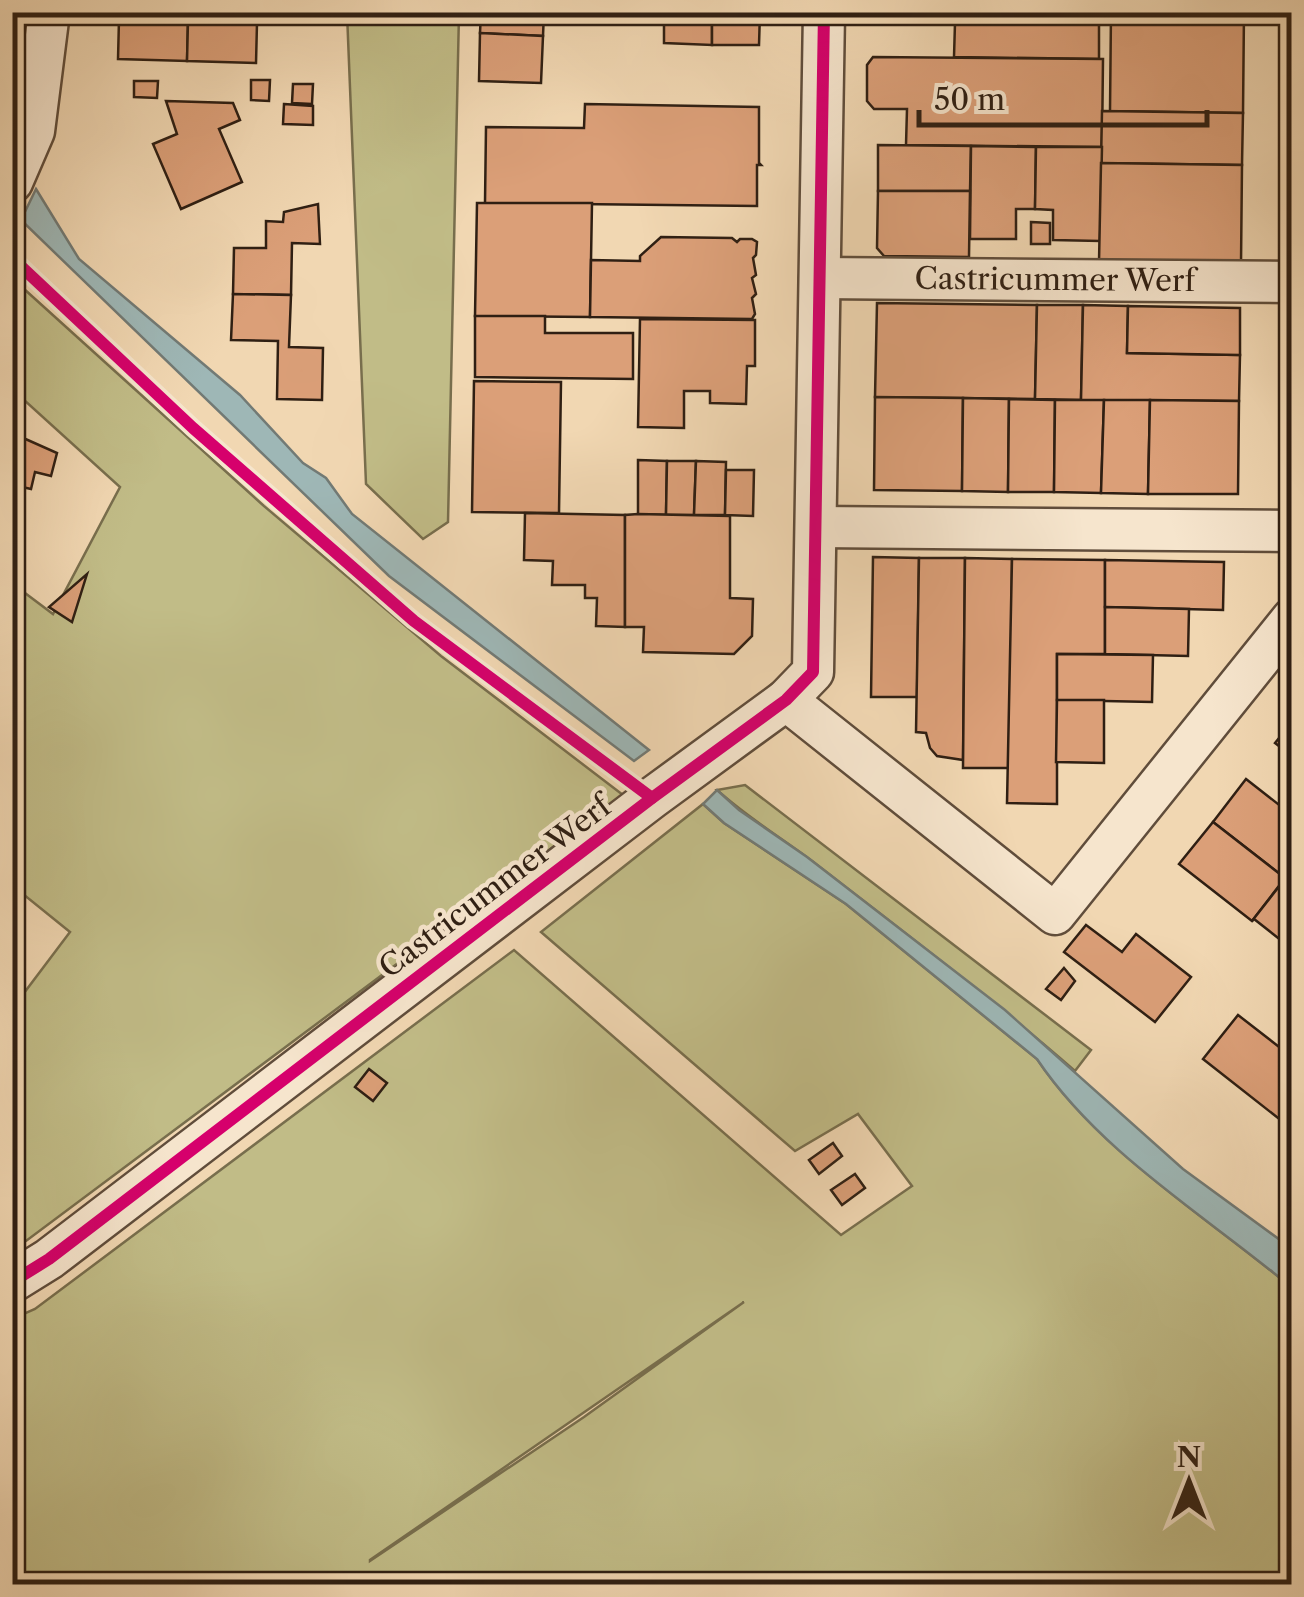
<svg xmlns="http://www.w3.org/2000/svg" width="1304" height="1597" font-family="'Libre Caslon Text',serif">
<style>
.green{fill:#c1bc87;stroke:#786e4d;stroke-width:2.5;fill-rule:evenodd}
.water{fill:#9eb7b6;stroke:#727a75;stroke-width:2.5}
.building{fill:#db9f78;stroke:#2f1f13;stroke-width:2.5}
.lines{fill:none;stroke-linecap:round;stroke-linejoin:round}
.minor-casing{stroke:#604d3b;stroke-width:45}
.minor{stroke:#f6e5cd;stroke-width:40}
.cycleway-casing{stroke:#f6e5cd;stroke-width:19}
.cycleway{stroke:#d6006c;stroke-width:12}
.labels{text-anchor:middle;stroke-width:9;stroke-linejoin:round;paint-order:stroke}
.street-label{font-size:30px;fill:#2f1f13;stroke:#f6e5cd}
</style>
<rect width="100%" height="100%" fill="#f1d7b2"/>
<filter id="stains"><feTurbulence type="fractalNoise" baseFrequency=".002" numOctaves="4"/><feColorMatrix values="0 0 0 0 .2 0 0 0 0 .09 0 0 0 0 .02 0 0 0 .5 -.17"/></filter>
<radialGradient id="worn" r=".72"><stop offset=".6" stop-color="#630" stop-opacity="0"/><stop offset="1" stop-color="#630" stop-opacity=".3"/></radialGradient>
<!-- green -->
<g class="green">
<polygon points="347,13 459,13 448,522 423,539 366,484"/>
<polygon points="13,279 264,506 441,656 623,795 26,1241 13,1246 12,1009 70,932 13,886 13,584 53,614 120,487 13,390"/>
<path d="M745,785L1091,1050L1075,1071C992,999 904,932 816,864C783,839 748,818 717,790Z"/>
<path d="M703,804L724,823L846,904L1037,1059C1099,1151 1206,1216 1291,1287V1584H13L12,1319L35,1309L514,950L841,1235L912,1186L858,1114L795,1151L541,932ZM744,1302L584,1417L370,1561V1560Z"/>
</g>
<!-- water -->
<g class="water">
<polygon points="36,189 79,259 240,395 303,463 326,478 352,514 649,750 634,761 389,576 21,220"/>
<path d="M717,790L739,810L807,857L1005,1010L1183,1169L1291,1248V1287C1205,1215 1100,1153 1037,1059L846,904L724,823L703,804Z"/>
</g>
<!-- building -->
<g class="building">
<polygon points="481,12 544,12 543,36 480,33"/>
<polygon points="664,12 712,12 712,45 664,43"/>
<polygon points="712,12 760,12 759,45 712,45"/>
<polygon points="942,12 1099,12 1099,59 954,57 955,23"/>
<polygon points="1111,12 1244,12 1243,113 1110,111"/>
<polygon points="119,19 188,21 187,61 118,59"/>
<polygon points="188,21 257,23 256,63 187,61"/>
<polygon points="480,33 543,36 541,83 479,81"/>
<polygon points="873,57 1103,59 1102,147 906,145 907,109 874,109 867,101 867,65"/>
<polygon points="251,80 270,80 269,101 251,100"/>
<polygon points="134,81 158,81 157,98 134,97"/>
<polygon points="293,84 313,84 312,104 292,103"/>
<polygon points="166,101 233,103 240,120 219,129 242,182 181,209 153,144 177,134"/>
<polygon points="284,104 313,106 313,125 283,124"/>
<polygon points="585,104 759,107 759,163 761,165 757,165 757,206 485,203 486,127 584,128"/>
<polygon points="1102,111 1243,113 1242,165 1101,163"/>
<polygon points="878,145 971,146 970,191 878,191"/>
<polygon points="971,146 1036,147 1035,209 1016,209 1016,239 970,239"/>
<polygon points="1036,147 1102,147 1100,241 1053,240 1053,210 1035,209"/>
<polygon points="1101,163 1242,165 1241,264 1099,262"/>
<polygon points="878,191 970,191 969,257 884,256 877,248"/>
<polygon points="477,203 592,203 590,317 475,316"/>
<polygon points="318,204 320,244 292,243 291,295 233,294 234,248 266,248 266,221 283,222 284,212"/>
<polygon points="1031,222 1050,223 1050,244 1031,244"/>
<polygon points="661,237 732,238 737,242 740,239 752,239 757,242 756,255 753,258 756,275 752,278 756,294 752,298 755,314 752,319 590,317 591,260 640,261 640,256"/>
<polygon points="233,294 291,295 289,347 323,348 322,400 277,399 278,341 231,340"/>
<polygon points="877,303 1037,305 1035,399 875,397"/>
<polygon points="1037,305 1083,305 1081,400 1035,399"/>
<polygon points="1083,305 1128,306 1127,353 1240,355 1239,401 1081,400"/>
<polygon points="1128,306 1240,308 1240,355 1127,353"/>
<polygon points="475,316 545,316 545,333 633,333 633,379 475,377"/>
<polygon points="640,319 755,320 755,366 747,366 746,404 710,403 710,391 684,391 684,428 638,427"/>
<polygon points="474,381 561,382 559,513 472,512"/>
<polygon points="875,397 963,398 962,491 874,490"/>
<polygon points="963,398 1009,399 1008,492 962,491"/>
<polygon points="1009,399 1055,400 1054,492 1008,492"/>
<polygon points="1055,400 1104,400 1101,493 1054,492"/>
<polygon points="1104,400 1150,400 1148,494 1101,493"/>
<polygon points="1150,400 1239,401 1238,494 1148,494"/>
<polygon points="12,433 57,453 51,476 35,472 31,489 22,487 12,521"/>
<polygon points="638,460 667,461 666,515 638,514"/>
<polygon points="667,461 696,461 694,515 666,515"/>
<polygon points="696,461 726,462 725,515 694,515"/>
<polygon points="726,470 754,470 753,516 725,515"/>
<polygon points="525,513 625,515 625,627 596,626 597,598 585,598 585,585 552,585 553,561 524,560"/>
<polygon points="638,514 730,516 730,598 753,599 752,636 734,654 643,652 644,627 625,627 625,515"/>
<polygon points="873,557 919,558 917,697 871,697"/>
<polygon points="919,558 965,558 963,760 937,756 930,748 926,733 916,732"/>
<polygon points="965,558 1012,559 1010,768 963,768"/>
<polygon points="1012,559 1105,560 1105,654 1057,654 1057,804 1007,803"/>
<polygon points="1105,560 1224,562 1223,610 1105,607"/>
<polygon points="87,574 72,622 49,607"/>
<polygon points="1105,607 1189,609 1188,656 1105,654"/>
<polygon points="1057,654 1153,655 1152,702 1057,700"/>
<polygon points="1057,700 1104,700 1104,763 1056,762"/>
<polygon points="1292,722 1292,756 1275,743"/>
<polygon points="1246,779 1292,815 1292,870 1285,878 1213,822"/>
<polygon points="1213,822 1285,878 1252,921 1179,864"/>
<polygon points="1292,870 1292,949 1254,919 1252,921"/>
<polygon points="1086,925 1122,952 1136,934 1191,977 1155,1022 1064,952"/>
<polygon points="1064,968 1075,981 1061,1000 1046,989"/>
<polygon points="1238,1015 1292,1057 1292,1129 1203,1059"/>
<polygon points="369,1069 387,1083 373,1101 355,1087"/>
<polygon points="833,1143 842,1156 819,1174 809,1160"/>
<polygon points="855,1174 865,1188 842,1205 831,1190"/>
</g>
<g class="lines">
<defs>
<g id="minor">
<polyline points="12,182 34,131 49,12"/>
<path id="s1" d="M820,278L1292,282"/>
<polyline points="817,527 1292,531"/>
<polyline points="786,700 1055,914 1292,619"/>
<polyline points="12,1282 49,1259 652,798 786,700 813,672 824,12"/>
</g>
</defs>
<!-- minor casing -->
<use href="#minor" class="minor-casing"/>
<!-- minor -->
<use href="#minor" class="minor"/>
<defs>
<g id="cycleway">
<polyline points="12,258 193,428 414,621 652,798"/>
<polyline points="12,1282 49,1259 652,798 786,700 813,672 824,12"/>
</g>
</defs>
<!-- cycleway casing -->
<use href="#cycleway" class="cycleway-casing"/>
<!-- cycleway -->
<use href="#cycleway" class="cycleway"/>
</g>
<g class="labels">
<!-- street labels -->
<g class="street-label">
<text dy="10" stroke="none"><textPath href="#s1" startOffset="235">Castricummer Werf</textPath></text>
<text transform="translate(495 887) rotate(-37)" y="10">Castricummer Werf</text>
</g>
</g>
<!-- margin -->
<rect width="1304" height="1597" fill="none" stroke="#f1d7b2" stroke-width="50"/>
<rect x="15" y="15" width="1274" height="1567" fill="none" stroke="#2f1f13" stroke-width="5"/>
<rect x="25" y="25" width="1254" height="1547" fill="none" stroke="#2f1f13" stroke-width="2.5"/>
<!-- north arrow -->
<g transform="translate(1189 1482)" stroke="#f6e5cd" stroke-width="8" paint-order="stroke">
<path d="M0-8L18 38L0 25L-18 38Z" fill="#2f1f13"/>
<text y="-15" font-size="28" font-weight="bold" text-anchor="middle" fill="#2f1f13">N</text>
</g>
<!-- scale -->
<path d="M919 110v15h288v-15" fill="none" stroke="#2f1f13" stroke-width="5"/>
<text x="934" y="110" font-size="30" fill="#2f1f13" stroke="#f6e5cd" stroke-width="8" paint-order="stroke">50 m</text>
<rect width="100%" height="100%" filter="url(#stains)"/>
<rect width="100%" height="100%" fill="url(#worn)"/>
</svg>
